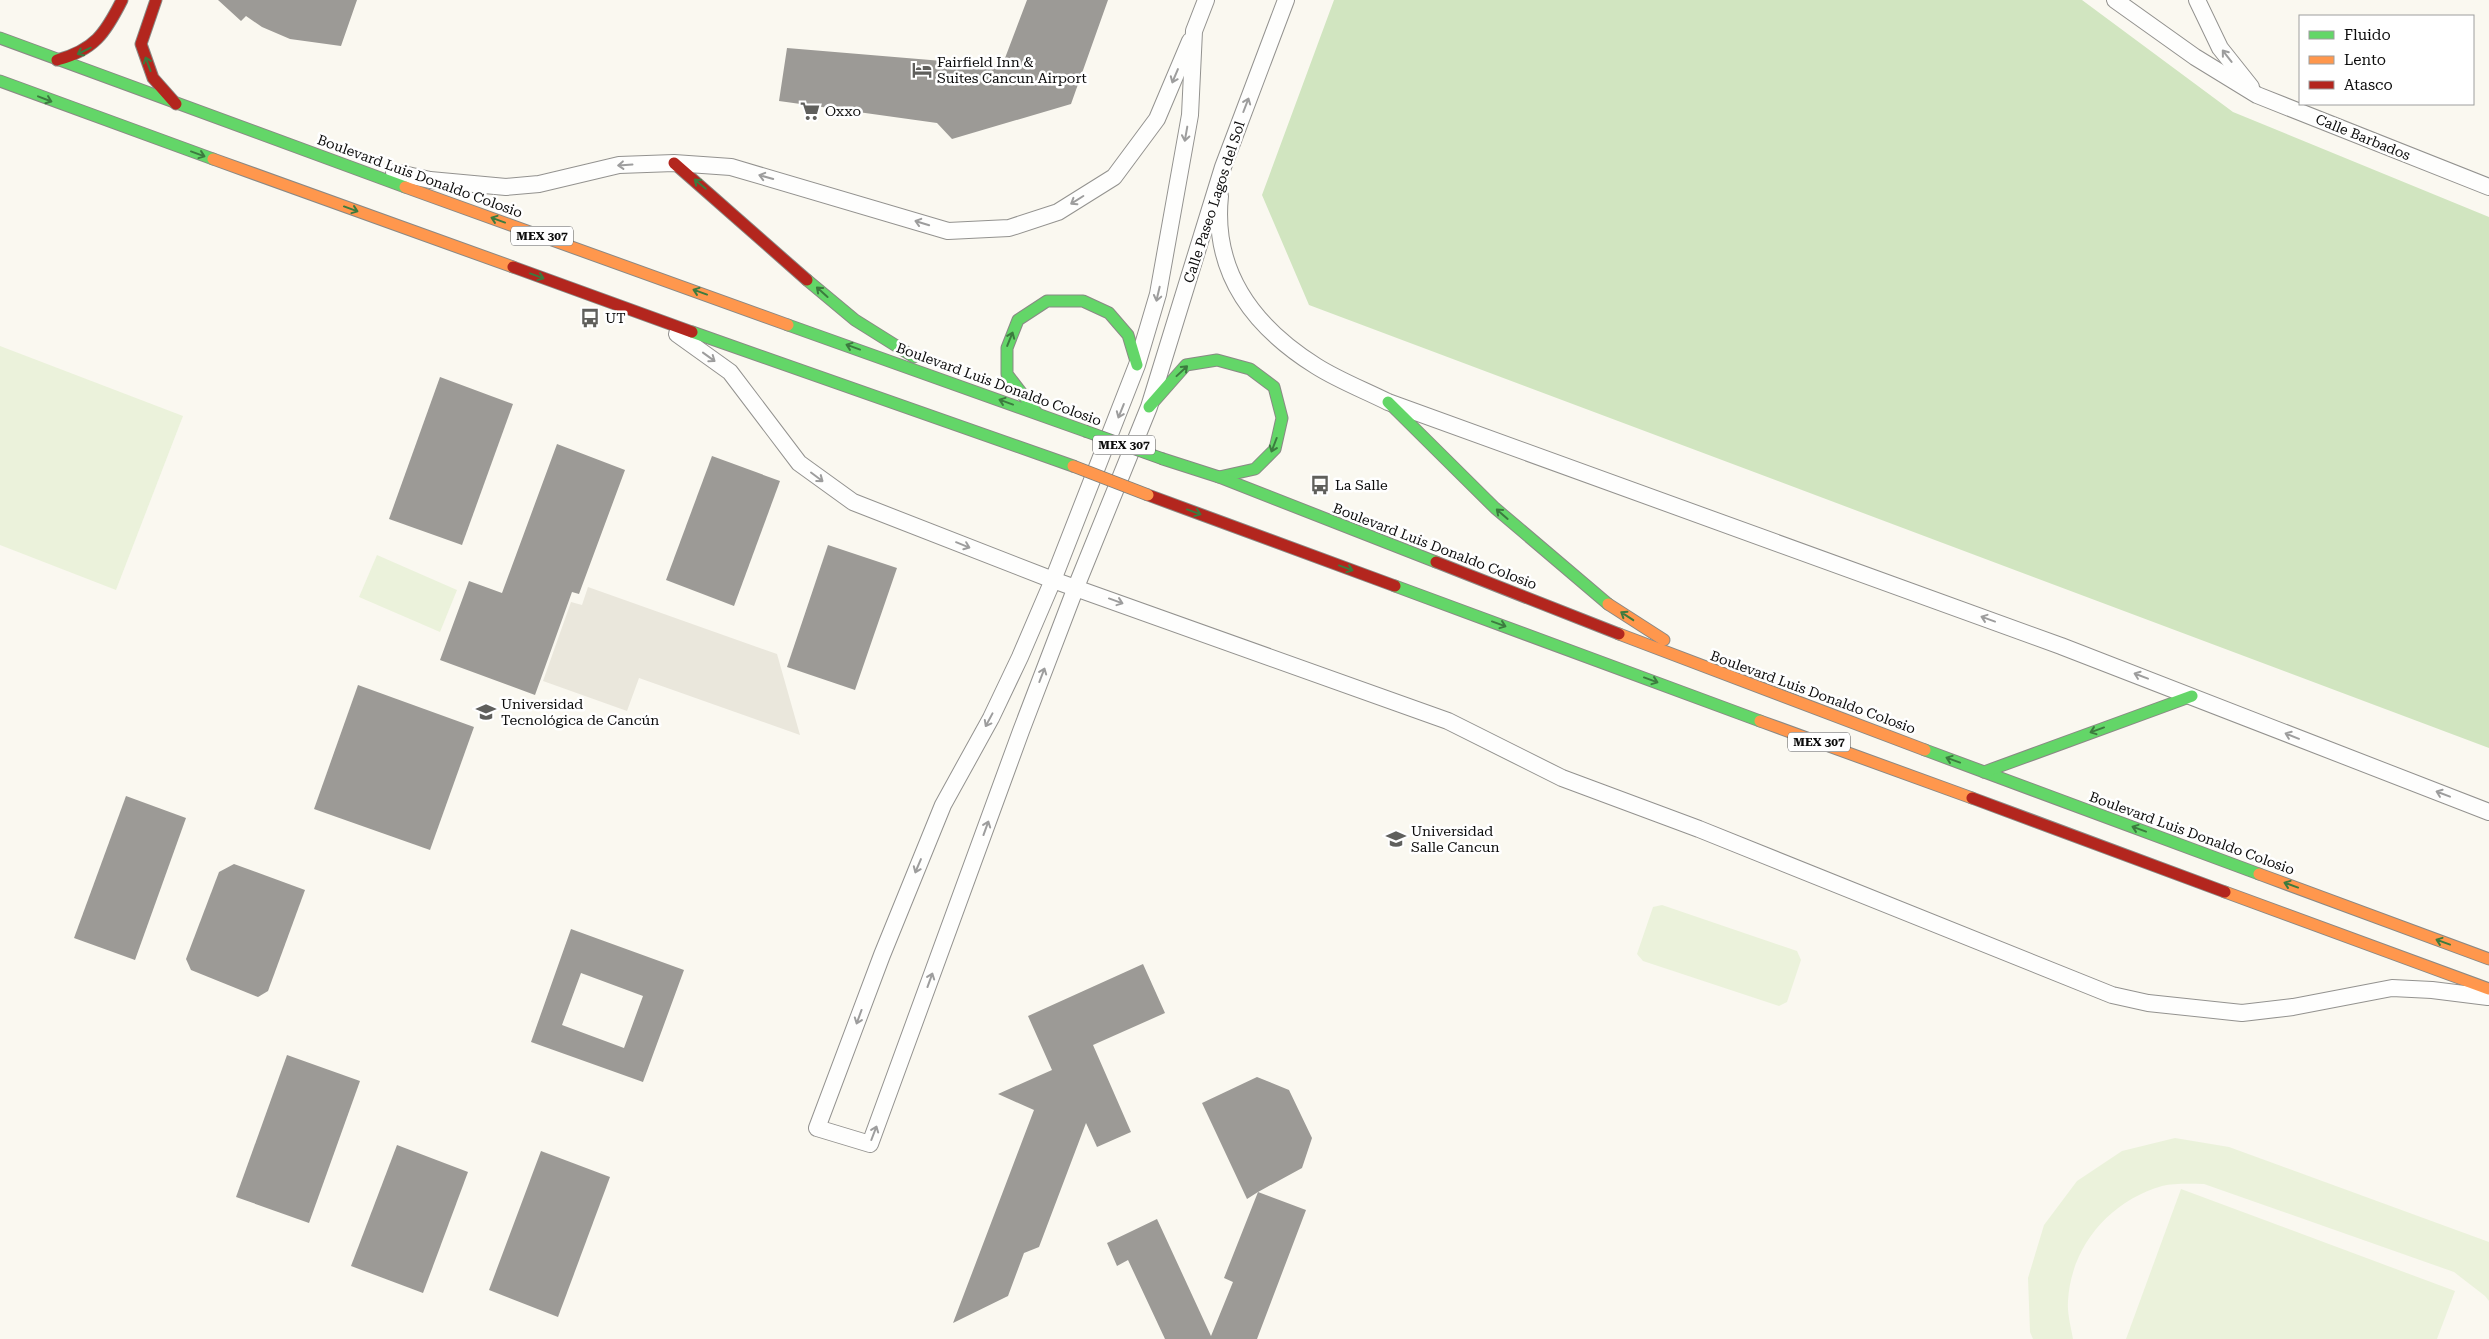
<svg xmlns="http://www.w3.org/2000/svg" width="2489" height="1339" font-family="'Roboto Serif',serif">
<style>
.forest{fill:#d1e5c0}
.pitch{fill:#ebf2db}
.plaza{fill:#eae7dc}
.building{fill:#9c9a96;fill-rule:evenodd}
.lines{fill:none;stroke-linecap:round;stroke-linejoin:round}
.street-casing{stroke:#93928f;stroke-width:18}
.fast-casing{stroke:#8a8985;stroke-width:13}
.slow-casing{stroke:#8a8985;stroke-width:13}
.jam-casing{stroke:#8a8985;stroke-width:13}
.street{stroke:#fefefd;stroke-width:16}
.fast{stroke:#63d668;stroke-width:11}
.slow{stroke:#ff974d;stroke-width:11}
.jam{stroke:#b3261e;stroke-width:11}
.fast-bridge-casing{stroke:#80807c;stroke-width:13;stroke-linecap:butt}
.slow-bridge-casing{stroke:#80807c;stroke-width:13;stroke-linecap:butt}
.fast-bridge{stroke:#63d668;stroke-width:11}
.slow-bridge{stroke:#ff974d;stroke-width:11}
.oneway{stroke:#3c7b3f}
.oneway2{stroke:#9d9d9d}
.labels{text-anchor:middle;stroke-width:5;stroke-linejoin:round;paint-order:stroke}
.shield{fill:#fff;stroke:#555;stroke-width:1}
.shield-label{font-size:12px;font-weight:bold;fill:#0c0c0c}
.poi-label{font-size:14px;fill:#0c0c0c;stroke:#fff;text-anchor:start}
.street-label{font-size:14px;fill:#0c0c0c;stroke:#fff}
</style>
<rect width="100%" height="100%" fill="#faf8f0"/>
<!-- forest -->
<polygon class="forest" points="1334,0 2082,0 2233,112 2489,217 2489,748 1309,305 1262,195"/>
<!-- pitch -->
<g class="pitch">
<polygon points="0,346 183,416 116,590 0,545"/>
<polygon points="377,555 457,590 440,632 359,597"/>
<polygon points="1662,905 1797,951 1801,960 1787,1002 1779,1006 1643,961 1637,954 1653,907"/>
<path d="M2175,1138L2229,1147L2489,1242V1301L2485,1296L2454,1272L2204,1184C2191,1184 2175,1183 2162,1186C2110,1201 2071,1246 2068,1301C2067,1313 2071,1327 2073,1339H2033L2030,1332L2028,1278L2044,1225L2077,1181L2122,1151Z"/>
<polygon points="2181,1189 2455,1291 2437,1339 2126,1339"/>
</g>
<!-- plaza -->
<polygon class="plaza" points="588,587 777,654 800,735 639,678 627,711 543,681 571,602 582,605"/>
<!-- building -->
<g class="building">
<polygon points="218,0 357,0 341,46 290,39 262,27 246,16 241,21"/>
<polygon points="1027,0 1108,0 1071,104 952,139 937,123 779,101 787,48 1002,66"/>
<polygon points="440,377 513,404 462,545 389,519"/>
<polygon points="557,444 625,470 579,594 572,592 535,695 440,660 469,581 502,593"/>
<polygon points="712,456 780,481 734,606 666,580"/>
<polygon points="828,545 897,568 855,690 787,667"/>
<polygon points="358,685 474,727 430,850 314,809"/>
<polygon points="126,796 186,818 135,960 74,938"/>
<polygon points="234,864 305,890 268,991 258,997 191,970 186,959 219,872"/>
<path d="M571,929L684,970L643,1082L531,1042ZM581,973L643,996L624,1048L562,1025Z"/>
<polygon points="1143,964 1165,1013 1093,1045 1131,1132 1097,1147 1086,1123 1039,1247 1024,1253 1008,1296 953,1323 1034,1110 998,1094 1052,1070 1028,1016"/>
<polygon points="287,1055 360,1081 309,1223 236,1197"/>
<polygon points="1257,1077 1289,1090 1312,1138 1302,1168 1258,1192 1306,1210 1257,1339 1165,1339 1128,1260 1117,1266 1107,1243 1157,1219 1211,1336 1233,1282 1224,1278 1258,1192 1247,1199 1202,1103"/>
<polygon points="397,1145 468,1172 423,1293 351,1266"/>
<polygon points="541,1151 610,1177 558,1317 489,1290"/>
</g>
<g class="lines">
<defs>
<g id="street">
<polyline points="1206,0 1194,31 1190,115 1158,294 1137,365 1053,580 1020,657 991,718 943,805 882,955 817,1128 870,1144 1021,731 1076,587 1149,407 1223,167 1286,0"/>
<polyline points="2115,0 2195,57 2257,95 2489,187"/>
<polyline points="2197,0 2220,48 2251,87"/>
<polyline points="394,172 430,180 506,187 539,184 619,165 674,163 731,167 948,231 1009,228 1058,212 1114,177 1157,119 1190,41"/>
<path d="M1220,196C1212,273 1254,327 1316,366C1338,380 1364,390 1388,402L2061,646L2489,812"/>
<polyline points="677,334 730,372 799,463 853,502 1053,580 1448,721 1562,778 1699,829 2112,995 2148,1003 2242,1013 2293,1007 2392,988 2432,990 2488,997"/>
</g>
<g id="fast">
<polyline points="0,38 405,187"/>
<polyline points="0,81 213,159"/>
<polyline points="807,280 855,320 914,357"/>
<polyline points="788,325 1085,431"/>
<polyline points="692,332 1073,466"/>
<polyline points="1388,402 1495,508 1608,604"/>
<polyline points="1149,407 1186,365 1217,360 1250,369 1274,387 1282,418 1275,449 1255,469 1219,477"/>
<polyline points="1036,412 1007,374 1007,348 1018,320 1047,301 1083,301 1109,313 1128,335 1137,365"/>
<polyline points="1163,459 1219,477 1436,562"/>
<polyline points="1395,586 1760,721"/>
<polyline points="1925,750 2259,874"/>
<polyline points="1984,772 2192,696"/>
</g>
<g id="slow">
<polyline points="213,159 513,267"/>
<polyline points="405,187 788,325"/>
<polyline points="1608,604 1664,640"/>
<polyline points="1619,634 1925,750"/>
<polyline points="1760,721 1972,798"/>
<polyline points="2259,874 2489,959"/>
<polyline points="2225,892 2489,989"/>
</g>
<g id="jam">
<polyline points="156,0 141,44 153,78 176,104"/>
<path d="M57,60C94,50 105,34 122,0"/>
<polyline points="674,163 807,280"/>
<polyline points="513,267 692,332"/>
<polyline points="1148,495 1395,586"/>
<polyline points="1436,562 1619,634"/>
<polyline points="1972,798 2225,892"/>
</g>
</defs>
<!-- street casing -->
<use href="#street" class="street-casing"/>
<!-- fast casing -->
<use href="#fast" class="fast-casing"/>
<!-- slow casing -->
<use href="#slow" class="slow-casing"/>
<!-- jam casing -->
<use href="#jam" class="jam-casing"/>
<!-- street -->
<use href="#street" class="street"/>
<!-- fast -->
<use href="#fast" class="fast"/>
<!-- slow -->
<use href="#slow" class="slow"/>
<!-- jam -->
<use href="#jam" class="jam"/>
<defs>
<polyline id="fast-bridge" points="1085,431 1163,459"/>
<polyline id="slow-bridge" points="1073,466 1148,495"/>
</defs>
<!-- fast-bridge casing -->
<use href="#fast-bridge" class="fast-bridge-casing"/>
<!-- slow-bridge casing -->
<use href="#slow-bridge" class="slow-bridge-casing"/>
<!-- fast-bridge -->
<use href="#fast-bridge" class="fast-bridge"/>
<!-- slow-bridge -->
<use href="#slow-bridge" class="slow-bridge"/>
</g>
<!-- one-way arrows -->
<defs><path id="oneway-shaft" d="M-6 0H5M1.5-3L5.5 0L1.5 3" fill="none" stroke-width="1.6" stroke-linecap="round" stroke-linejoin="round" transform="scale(1.25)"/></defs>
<g class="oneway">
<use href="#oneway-shaft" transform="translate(84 51) rotate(154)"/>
<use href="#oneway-shaft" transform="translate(148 64) rotate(-110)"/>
<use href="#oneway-shaft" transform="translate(45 99) rotate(21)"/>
<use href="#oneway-shaft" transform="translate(198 154) rotate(20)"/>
<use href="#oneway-shaft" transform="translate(700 184) rotate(-140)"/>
<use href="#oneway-shaft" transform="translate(351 209) rotate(20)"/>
<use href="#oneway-shaft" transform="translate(498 220) rotate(-160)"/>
<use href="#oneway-shaft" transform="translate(537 276) rotate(20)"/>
<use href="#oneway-shaft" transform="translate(700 292) rotate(-160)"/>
<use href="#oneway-shaft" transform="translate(822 292) rotate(-138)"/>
<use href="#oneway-shaft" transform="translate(1010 339) rotate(-68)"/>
<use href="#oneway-shaft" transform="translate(853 347) rotate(-160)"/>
<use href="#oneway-shaft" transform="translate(1182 371) rotate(-43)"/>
<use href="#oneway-shaft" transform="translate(1006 402) rotate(-160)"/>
<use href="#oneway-shaft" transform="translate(1274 445) rotate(111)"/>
<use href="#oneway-shaft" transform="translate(1194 512) rotate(20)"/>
<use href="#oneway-shaft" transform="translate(1502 514) rotate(-139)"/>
<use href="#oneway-shaft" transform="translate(1346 568) rotate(20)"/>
<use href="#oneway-shaft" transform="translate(1627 616) rotate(-147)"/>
<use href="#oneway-shaft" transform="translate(1499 624) rotate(20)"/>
<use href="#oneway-shaft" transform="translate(1651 680) rotate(20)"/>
<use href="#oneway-shaft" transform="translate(2097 730) rotate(160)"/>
<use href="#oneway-shaft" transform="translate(1953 760) rotate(-160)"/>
<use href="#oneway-shaft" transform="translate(2139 829) rotate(-160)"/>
<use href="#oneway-shaft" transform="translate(2291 885) rotate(-160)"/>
<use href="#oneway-shaft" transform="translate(2443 942) rotate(-160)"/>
</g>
<g class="oneway2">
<use href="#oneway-shaft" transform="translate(2227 56) rotate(-128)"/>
<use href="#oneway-shaft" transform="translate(1175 76) rotate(113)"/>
<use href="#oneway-shaft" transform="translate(1246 105) rotate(-69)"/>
<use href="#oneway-shaft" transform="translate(1186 134) rotate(100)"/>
<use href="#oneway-shaft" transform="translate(625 165) rotate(176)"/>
<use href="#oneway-shaft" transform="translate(766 177) rotate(-164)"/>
<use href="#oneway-shaft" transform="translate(1077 200) rotate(148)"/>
<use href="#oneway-shaft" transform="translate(922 223) rotate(-163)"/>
<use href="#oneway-shaft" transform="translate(1158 294) rotate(103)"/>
<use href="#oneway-shaft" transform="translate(709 357) rotate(36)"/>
<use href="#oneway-shaft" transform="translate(1121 411) rotate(112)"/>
<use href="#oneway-shaft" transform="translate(817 477) rotate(37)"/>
<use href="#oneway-shaft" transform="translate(963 545) rotate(22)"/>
<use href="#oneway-shaft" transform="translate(1116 601) rotate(20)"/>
<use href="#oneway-shaft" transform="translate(1988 619) rotate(-160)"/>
<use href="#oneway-shaft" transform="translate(1042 675) rotate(-69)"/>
<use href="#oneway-shaft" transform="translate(2141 676) rotate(-159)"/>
<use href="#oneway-shaft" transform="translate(989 720) rotate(118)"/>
<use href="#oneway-shaft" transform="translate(2292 736) rotate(-158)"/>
<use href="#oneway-shaft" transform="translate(2443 794) rotate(-159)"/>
<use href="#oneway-shaft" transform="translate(986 828) rotate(-70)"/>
<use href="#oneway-shaft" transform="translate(918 866) rotate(113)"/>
<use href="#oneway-shaft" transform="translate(930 980) rotate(-70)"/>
<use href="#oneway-shaft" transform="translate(859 1017) rotate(110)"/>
<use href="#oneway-shaft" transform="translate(874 1133) rotate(-69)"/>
</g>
<!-- icons -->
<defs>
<symbol id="hotel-bare" viewBox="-9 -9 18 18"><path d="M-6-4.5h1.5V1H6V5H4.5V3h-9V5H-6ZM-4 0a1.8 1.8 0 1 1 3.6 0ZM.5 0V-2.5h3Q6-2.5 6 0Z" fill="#5f5f5c" stroke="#fff" stroke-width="2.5" paint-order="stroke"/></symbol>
<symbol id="supermarket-bare" viewBox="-9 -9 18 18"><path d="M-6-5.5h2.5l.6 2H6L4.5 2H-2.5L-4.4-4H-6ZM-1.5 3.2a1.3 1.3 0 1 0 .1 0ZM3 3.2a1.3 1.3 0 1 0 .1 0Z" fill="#5f5f5c" stroke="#fff" stroke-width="2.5" paint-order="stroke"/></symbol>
<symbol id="bus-bare" viewBox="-9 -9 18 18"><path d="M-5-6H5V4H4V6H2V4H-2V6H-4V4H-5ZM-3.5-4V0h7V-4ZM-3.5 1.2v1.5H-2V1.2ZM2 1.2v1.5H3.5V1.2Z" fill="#5f5f5c" stroke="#fff" stroke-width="2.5" paint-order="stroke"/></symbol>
<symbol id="university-bare" viewBox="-9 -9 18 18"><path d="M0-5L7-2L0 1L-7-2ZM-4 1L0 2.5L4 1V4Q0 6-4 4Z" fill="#5f5f5c" stroke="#fff" stroke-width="2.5" paint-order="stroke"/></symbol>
</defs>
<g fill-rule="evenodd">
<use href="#hotel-bare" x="908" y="56" width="28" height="28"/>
<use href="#supermarket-bare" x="796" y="97" width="28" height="28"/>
<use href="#bus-bare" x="576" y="304" width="28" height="28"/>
<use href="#bus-bare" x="1306" y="471" width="28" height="28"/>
<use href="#university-bare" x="472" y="698" width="28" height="28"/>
<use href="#university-bare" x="1382" y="825" width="28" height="28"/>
</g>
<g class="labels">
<!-- shield labels -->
<g class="shield">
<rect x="511" y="226.5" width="62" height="19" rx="4"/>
<rect x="1093" y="435.5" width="62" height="19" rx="4"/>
<rect x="1788" y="732.5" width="62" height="19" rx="4"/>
</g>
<g class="shield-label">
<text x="542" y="240">MEX 307</text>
<text x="1124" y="449">MEX 307</text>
<text x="1819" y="746">MEX 307</text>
</g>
<!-- poi labels -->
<g class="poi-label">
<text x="937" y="67">Fairfield Inn &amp;<tspan x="937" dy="16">Suites Cancun Airport</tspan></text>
<text x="825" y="116">Oxxo</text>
<text x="605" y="323">UT</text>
<text x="1335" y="490">La Salle</text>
<text x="501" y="709">Universidad<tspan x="501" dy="16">Tecnológica de Cancún</tspan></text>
<text x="1411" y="836">Universidad<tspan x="1411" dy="16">Salle Cancun</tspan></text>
</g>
<!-- street labels -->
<g class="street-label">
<text transform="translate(2363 137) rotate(22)" y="5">Calle Barbados</text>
<text transform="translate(420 176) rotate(20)" y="5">Boulevard Luis Donaldo Colosio</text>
<text transform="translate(1214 202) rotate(-72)" y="5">Calle Paseo Lagos del Sol</text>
<text transform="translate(999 384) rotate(20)" y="5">Boulevard Luis Donaldo Colosio</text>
<text transform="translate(1435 546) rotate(21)" y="5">Boulevard Luis Donaldo Colosio</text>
<text transform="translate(1813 692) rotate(20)" y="5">Boulevard Luis Donaldo Colosio</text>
<text transform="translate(2192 833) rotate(20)" y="5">Boulevard Luis Donaldo Colosio</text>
</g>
</g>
<!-- legend -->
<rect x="2299" y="15" width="175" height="90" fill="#ffffff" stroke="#9e9e9e"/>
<rect x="2309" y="31" width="25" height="8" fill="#63d668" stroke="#9e9e9e"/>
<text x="2344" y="40" font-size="15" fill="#0c0c0c">Fluido</text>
<rect x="2309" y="56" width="25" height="8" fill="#ff974d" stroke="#9e9e9e"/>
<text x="2344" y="65" font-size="15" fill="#0c0c0c">Lento</text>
<rect x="2309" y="81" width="25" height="8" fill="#b3261e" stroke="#9e9e9e"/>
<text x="2344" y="90" font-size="15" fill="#0c0c0c">Atasco</text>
</svg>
